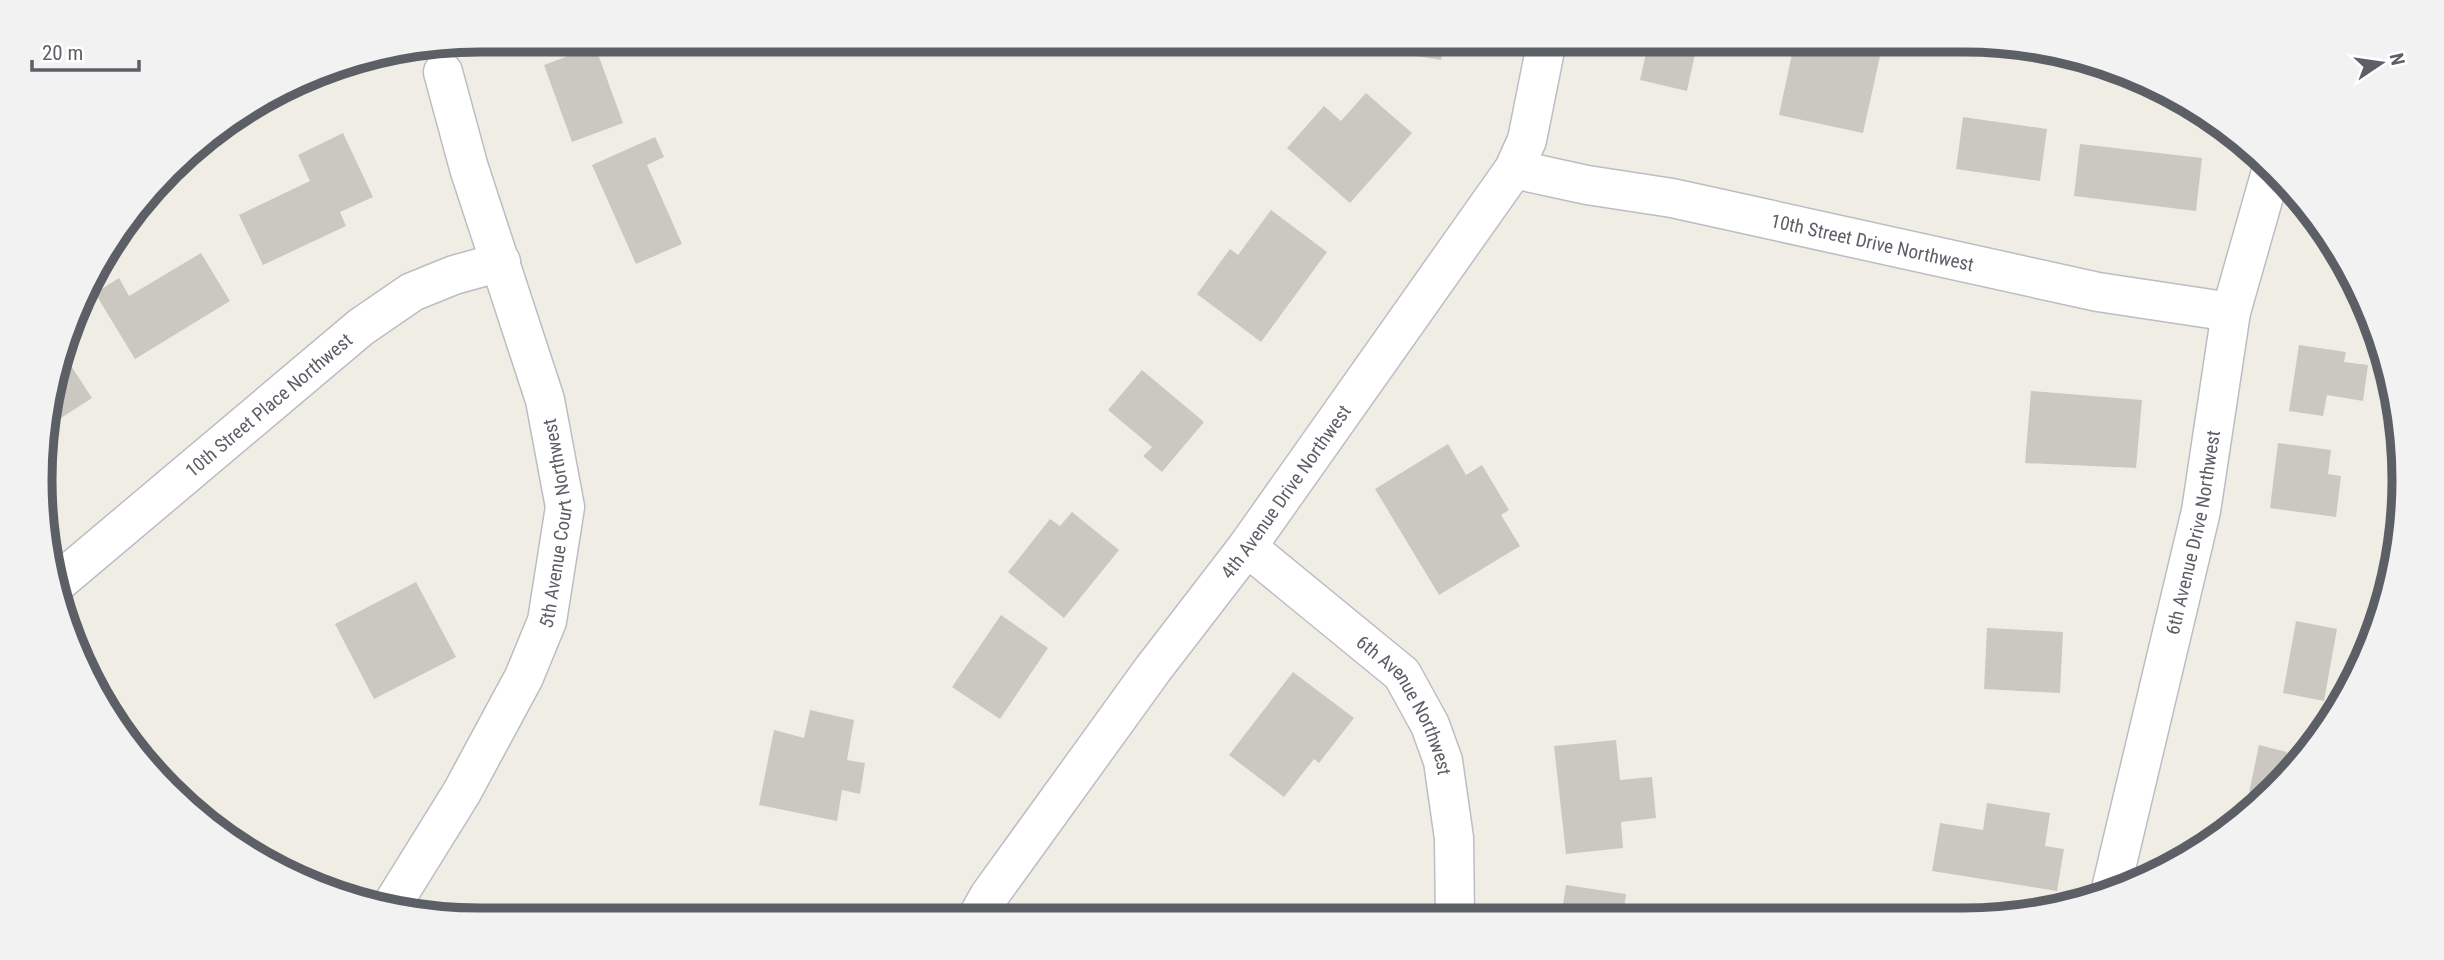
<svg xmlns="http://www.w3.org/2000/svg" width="2444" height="960" font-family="'Roboto Condensed',sans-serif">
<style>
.building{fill:#cbc8c1}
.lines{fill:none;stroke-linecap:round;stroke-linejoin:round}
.street-casing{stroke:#bbbdc4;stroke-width:41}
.street{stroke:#fff;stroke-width:38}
.labels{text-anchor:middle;stroke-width:5;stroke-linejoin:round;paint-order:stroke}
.street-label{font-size:19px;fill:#5c5f66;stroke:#fff}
.rim{fill:none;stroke:#5c5f66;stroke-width:9}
</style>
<rect width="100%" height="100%" fill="#f0eee4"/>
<!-- building -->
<g class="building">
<polygon points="1386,40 1445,40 1441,60 1385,51"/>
<polygon points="1649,40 1698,40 1687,91 1640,80"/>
<polygon points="1795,40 1825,40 1842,44 1842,48 1880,56 1863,133 1779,115"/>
<polygon points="595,46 623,123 572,142 544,65"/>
<polygon points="1366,93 1412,133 1350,203 1287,148 1324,106 1341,121"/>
<polygon points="1963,117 2047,129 2040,181 1956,169"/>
<polygon points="343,133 373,197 340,212 346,226 263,265 239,215 310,181 298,155"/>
<polygon points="655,137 664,157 647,165 682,244 636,264 592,165"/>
<polygon points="2080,144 2202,158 2196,211 2074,196"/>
<polygon points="1271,210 1327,252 1261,342 1197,294 1230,249 1238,255"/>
<polygon points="201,253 230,301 135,359 95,293 119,278 129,296"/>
<polygon points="2299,345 2346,352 2344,362 2368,365 2363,401 2327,395 2323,416 2289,411"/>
<polygon points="66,358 92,398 44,429 44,422"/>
<polygon points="1142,370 1204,422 1162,472 1143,456 1152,447 1108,410"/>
<polygon points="2031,391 2142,400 2136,468 2025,463"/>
<polygon points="2278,443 2331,450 2328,474 2341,476 2336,517 2270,508"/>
<polygon points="1448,444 1466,475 1482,465 1509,510 1501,515 1520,546 1439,595 1375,489"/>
<polygon points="1072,512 1119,550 1064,618 1008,572 1050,519 1060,526"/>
<polygon points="416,582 456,657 374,699 335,624"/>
<polygon points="1001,615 1048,648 1000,719 952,687"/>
<polygon points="2296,621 2337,629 2324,701 2283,693"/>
<polygon points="1987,628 2063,632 2060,693 1984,689"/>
<polygon points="1293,672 1354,718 1319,763 1314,759 1284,797 1229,755"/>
<polygon points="810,710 854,720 847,760 865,763 860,794 842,790 837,821 759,805 774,730 804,738"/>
<polygon points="1616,740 1620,780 1652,777 1656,818 1621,822 1623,848 1566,854 1554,746"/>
<polygon points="2259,745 2287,752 2284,766 2292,768 2254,810 2244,817"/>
<polygon points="1987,803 2050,813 2045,846 2064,849 2057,891 1932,871 1940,823 1983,830"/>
<polygon points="1566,885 1626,894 1623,917 1561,917"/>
</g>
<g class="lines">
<defs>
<g id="street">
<path id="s1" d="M1514,169L1587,185L1672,198L2098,292L2231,312"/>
<path id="s2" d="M1247,547L1402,674L1430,725L1443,761L1454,838L1455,917"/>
<path id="s3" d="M56,584L361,327L412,292L454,275L501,262"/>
<path id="s4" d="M2111,889L2201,511L2231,312L2270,175"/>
<path id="s5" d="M390,908L462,792L524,677L547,621L565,507L545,400L469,168L443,72"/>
<path id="s6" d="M976,919L989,896L1153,669L1247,547L1514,169L1527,140L1547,40"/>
</g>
</defs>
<!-- street casing -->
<use href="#street" class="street-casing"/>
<!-- street -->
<use href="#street" class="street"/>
</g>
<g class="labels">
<!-- street labels -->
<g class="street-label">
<text dy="7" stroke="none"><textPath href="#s1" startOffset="366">10th Street Drive Northwest</textPath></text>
<text dy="7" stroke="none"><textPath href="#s3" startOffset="278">10th Street Place Northwest</textPath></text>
<text dy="7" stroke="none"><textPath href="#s6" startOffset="528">4th Avenue Drive Northwest</textPath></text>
<text dy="7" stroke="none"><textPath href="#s5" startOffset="427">5th Avenue Court Northwest</textPath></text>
<text dy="7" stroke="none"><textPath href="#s4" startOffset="366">6th Avenue Drive Northwest</textPath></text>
<text dy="7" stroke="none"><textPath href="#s2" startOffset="228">6th Avenue Northwest</textPath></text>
</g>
</g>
<!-- crop -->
<path d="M0 0H2444V960H0ZM480 52H1964A428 428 0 0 1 2392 480V480A428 428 0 0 1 1964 908H480A428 428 0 0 1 52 480V480A428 428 0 0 1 480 52Z" fill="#f2f2f3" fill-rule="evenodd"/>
<path class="rim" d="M480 52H1964A428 428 0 0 1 2392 480V480A428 428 0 0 1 1964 908H480A428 428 0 0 1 52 480V480A428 428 0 0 1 480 52Z"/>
<!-- north arrow -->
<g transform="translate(2381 63) rotate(77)" stroke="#ffffff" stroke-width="5" paint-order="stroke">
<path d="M0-5L12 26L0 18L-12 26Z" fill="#5c5f66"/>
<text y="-10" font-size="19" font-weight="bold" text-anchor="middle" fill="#5c5f66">N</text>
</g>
<!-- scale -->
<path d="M32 60v10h107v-10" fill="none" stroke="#5c5f66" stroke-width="3.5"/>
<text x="42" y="60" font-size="21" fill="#5c5f66" stroke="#ffffff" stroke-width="5" paint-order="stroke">20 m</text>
</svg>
